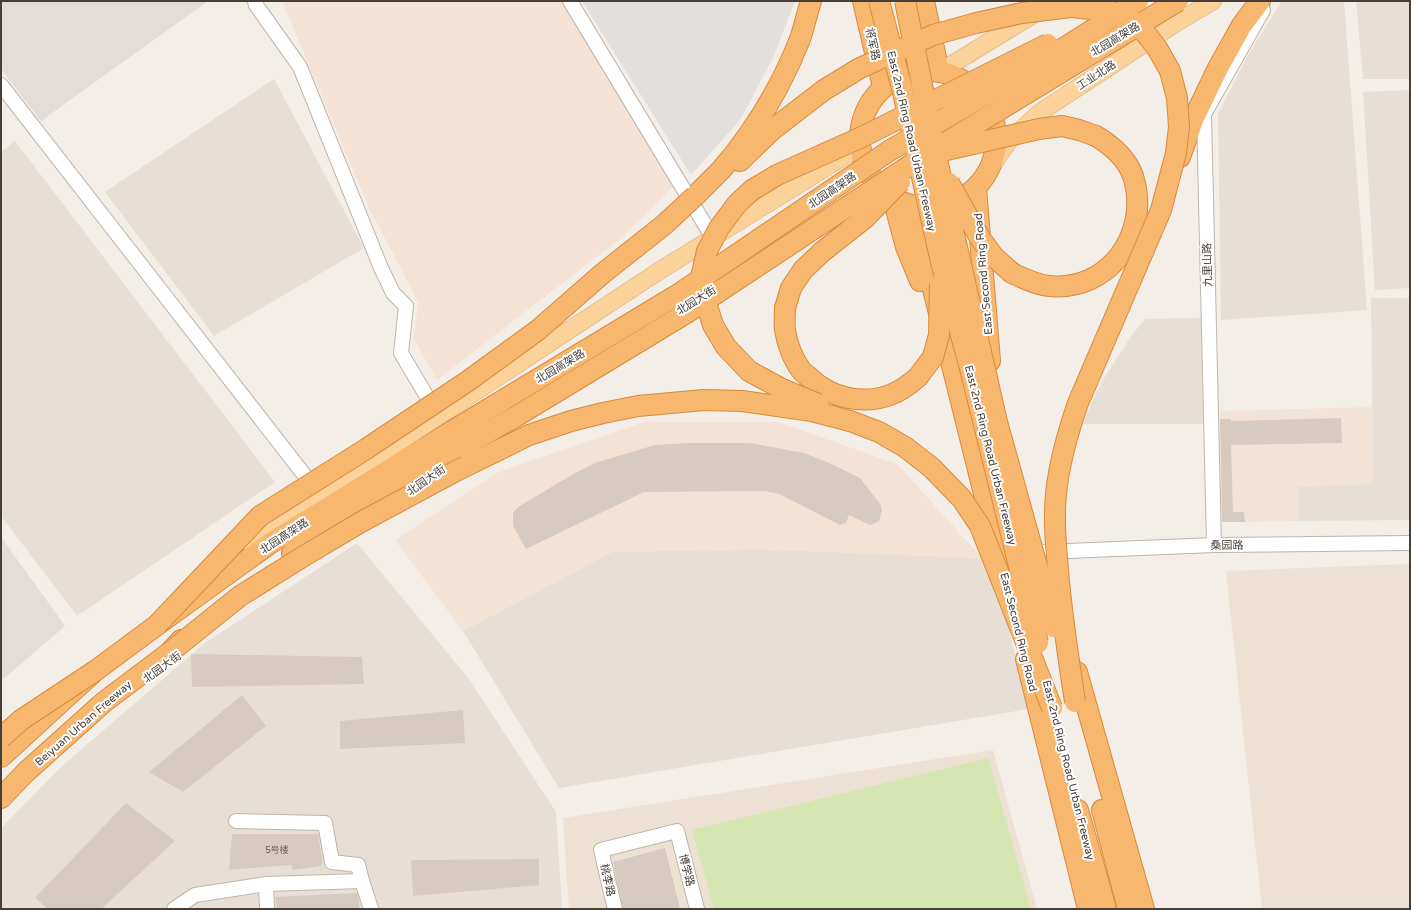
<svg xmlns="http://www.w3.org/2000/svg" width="1411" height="910" font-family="'Varela Round','Noto Sans SC',sans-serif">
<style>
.residential{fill:#e7dfd6}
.commercial{fill:#f4e2d4}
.industrial{fill:#e3ddd9}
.education{fill:#ece1d2}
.green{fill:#d6e6b2}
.parking{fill:#e2dfdc}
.building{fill:#d7cbc1}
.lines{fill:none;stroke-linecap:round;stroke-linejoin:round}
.minor-casing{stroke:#beb5ab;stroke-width:16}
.major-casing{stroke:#dfac6a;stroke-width:18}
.highway-casing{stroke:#d88a3d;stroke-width:22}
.minor{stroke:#fff;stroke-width:14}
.major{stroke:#fad29a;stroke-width:17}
.highway{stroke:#f8b76e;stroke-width:20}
.highway-bridge-casing{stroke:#d88a3d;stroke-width:22;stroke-linecap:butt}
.highway-bridge{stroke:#f8b76e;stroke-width:20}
.labels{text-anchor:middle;stroke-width:4;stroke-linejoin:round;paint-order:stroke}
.number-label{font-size:9px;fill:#6a615a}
.street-label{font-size:11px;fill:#463e37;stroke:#fff}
</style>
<rect width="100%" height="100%" fill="#f3eee8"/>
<!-- residential -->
<g class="residential">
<polygon points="1282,1 1344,1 1367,310 1221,320 1218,114 1249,53"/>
<polygon points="1356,1 1410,1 1410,79 1363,79"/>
<polygon points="274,79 364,248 214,336 105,192"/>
<polygon points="1410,90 1410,288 1375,290 1363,92"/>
<polygon points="15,141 275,482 77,616 1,516 1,152"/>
<polygon points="1371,298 1410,298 1410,520 1298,521 1298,486 1373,484"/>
<polygon points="1201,318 1204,424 1083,424 1091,404 1103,380 1132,335 1145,319"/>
<polygon points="357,543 469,679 556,812 562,909 1,909 1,828 61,767 205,643"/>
<polygon points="756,549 982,558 1008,625 1028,709 559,788 463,631 612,552"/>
</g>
<!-- commercial -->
<g class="commercial">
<polygon points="282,1 569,1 677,183 622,237 437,380 414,339 418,301 369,208"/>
<polygon points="1372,407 1373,484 1298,486 1298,521 1222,522 1220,411"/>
<polygon points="644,422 778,422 897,464 982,558 756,549 612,552 463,631 395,540 499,472"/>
</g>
<!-- industrial -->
<g class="industrial">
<polygon points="1,1 208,1 41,121 1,69"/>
<polygon points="1,537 65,626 1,681"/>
</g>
<!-- education -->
<g class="education">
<polygon points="1410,564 1410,909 1262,909 1226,571"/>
<polygon points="993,750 1037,909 569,909 563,818"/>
</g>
<!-- green -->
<polygon class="green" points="988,758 1031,909 714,909 692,830"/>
<!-- parking -->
<polygon class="parking" points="582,1 795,1 773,58 740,120 691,175"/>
<!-- building -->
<g class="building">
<polygon points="1341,418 1342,443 1231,445 1233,512 1244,512 1245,522 1222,522 1220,419 1231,419 1231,421"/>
<polygon points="687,443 750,443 804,453 829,463 860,478 880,504 882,510 879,521 870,525 849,515 846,523 840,525 779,494 765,491 644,492 526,549 513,526 513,513 518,507 575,473 595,463 655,445"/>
<polygon points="191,654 362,657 364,684 192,687"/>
<polygon points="242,695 266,726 183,792 149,772"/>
<polygon points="463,710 465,743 340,749 340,721"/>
<polygon points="126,803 175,841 101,909 48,909 35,898"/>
<polygon points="232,834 318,834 322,857 322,866 293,870 291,865 229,870"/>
<polygon points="665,848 680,909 623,909 613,862"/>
<polygon points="539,859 539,885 413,896 411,860"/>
<polygon points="357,893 359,901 359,909 277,909 275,897"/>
</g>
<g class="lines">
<defs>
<g id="minor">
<polyline points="255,1 256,5 300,67 381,268 393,293 406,306 401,353 432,405"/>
<polyline points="570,1 713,238"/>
<polyline points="1,85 316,490"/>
<polyline points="1214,545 1204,114 1263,10"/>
<polyline points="1043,552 1214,545 1410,543"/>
<polyline points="236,821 325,823 332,862 358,865 362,881"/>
<polyline points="266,884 267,909"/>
<polyline points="174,909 195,895 266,884 362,881 371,909"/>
<polyline points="615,909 601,850 677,831 697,909"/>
</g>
<g id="major">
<polyline points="939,72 1038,12"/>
<polyline points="992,165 1009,141 1039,113 1176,23 1213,1"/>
<polyline points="252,545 343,479 659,271 859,147"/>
</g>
<g id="highway">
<polyline points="863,1 883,87"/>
<polyline points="924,1 939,72"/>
<circle cx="928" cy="139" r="68"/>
<polyline points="1180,157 1193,120 1218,68 1242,25 1260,1"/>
<polyline points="740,161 772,130 824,90 860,68"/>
<polyline points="976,188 990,361"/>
<path d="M695,196C703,188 712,179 721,170C754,132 781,87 800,39C804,27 807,14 811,1"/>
<polyline points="893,198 906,247 920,281"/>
<polyline points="912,205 1001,562"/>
<path d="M1012,273C1023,278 1036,285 1049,286C1110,292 1151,232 1133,176C1127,159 1111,145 1096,136"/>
<path d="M785,308C785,315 784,323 785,330C787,343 793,359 801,370C803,373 807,375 810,378C831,398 862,405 890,395C901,391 910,384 918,377"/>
<polyline points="292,553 325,531 462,447"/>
<polyline points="1026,659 1088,909"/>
<polyline points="1077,672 1144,909"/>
<polyline points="1,757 95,671 157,625 272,542 452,431"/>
<polyline points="1,798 26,772 104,702 169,653 181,640"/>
<polyline points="1078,810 1106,909"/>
<polyline points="1102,810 1128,909"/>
</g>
</defs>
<!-- minor casing -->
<use href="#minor" class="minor-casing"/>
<!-- major casing -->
<use href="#major" class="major-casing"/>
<!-- highway casing -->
<use href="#highway" class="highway-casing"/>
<!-- minor -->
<use href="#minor" class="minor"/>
<!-- major -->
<use href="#major" class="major"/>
<!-- highway -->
<use href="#highway" class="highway"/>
<defs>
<g id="highway-bridge">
<polyline points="879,1 902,88 941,262 970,368 1038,643"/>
<polyline points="905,1 938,164 997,422 1054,627"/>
<path d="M860,68L933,35L976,23L1022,13L1071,7L1110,11L1139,25L1157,48L1170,71L1177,98L1179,127L1176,153L1161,210L1078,403C1068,432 1059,462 1056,494C1054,515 1055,536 1057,557C1060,606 1068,654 1075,702"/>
<polyline points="942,151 1039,129 1062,126 1079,130 1096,136"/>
<polyline points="949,183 980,238 994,257 1012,273"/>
<polyline points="785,308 791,288 803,270 822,252 865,218 900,182"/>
<polyline points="918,377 933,357 939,335 940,284"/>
<polyline points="818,404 782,389 749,371 726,347 713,325 703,293 702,273 707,251 719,228 737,204 752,190 777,175 864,136 1048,44"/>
<polyline points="452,431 677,295 889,151 1040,63 1138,1"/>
<polyline points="462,447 515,417 688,312 927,154 1178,1"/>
<polyline points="157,625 260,516 366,449 468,381 538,330 602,274 665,224 695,196"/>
<polyline points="169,653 240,596 304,556 361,522 454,472 529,435 571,421 603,413 638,406 704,400 742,401 812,411 850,421 879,432 905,447 932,468 962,499 980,526 1052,708"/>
<polyline points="1,738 21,720 95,671"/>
</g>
</defs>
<!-- highway-bridge casing -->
<use href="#highway-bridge" class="highway-bridge-casing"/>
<!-- highway-bridge -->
<use href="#highway-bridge" class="highway-bridge"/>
</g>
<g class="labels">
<!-- number labels -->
<g class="number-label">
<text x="277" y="853">5号楼</text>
</g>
<!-- street labels -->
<g class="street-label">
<text transform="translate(1115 39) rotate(-31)" y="4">北园高架路</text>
<text transform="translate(873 44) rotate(77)" y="4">将军路</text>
<text transform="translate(1096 75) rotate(-33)" y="4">工业北路</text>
<text transform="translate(912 141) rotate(77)" y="4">East 2nd Ring Road Urban Freeway</text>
<text transform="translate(832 190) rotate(-34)" y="4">北园高架路</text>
<text transform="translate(1207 265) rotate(-91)" y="4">九里山路</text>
<text transform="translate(983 274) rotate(-95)" y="4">East Second Ring Road</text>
<text transform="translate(696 300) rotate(-32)" y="4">北园大街</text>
<text transform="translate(560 366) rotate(-31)" y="4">北园高架路</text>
<text transform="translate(991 455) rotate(76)" y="4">East 2nd Ring Road Urban Freeway</text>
<text transform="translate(426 480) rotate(-35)" y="4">北园大街</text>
<text transform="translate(284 536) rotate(-33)" y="4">北园高架路</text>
<text transform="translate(1227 545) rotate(-1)" y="4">桑园路</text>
<text transform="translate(1019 632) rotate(76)" y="4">East Second Ring Road</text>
<text transform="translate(162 667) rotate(-36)" y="4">北园大街</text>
<text transform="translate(83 723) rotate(-41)" y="4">Beiyuan Urban Freeway</text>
<text transform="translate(1069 770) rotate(76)" y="4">East 2nd Ring Road Urban Freeway</text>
<text transform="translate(687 870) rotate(76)" y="4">博学路</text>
<text transform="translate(608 880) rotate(77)" y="4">桃李路</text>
</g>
</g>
<!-- border -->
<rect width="1411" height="910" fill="none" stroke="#463e37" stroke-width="4"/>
</svg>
